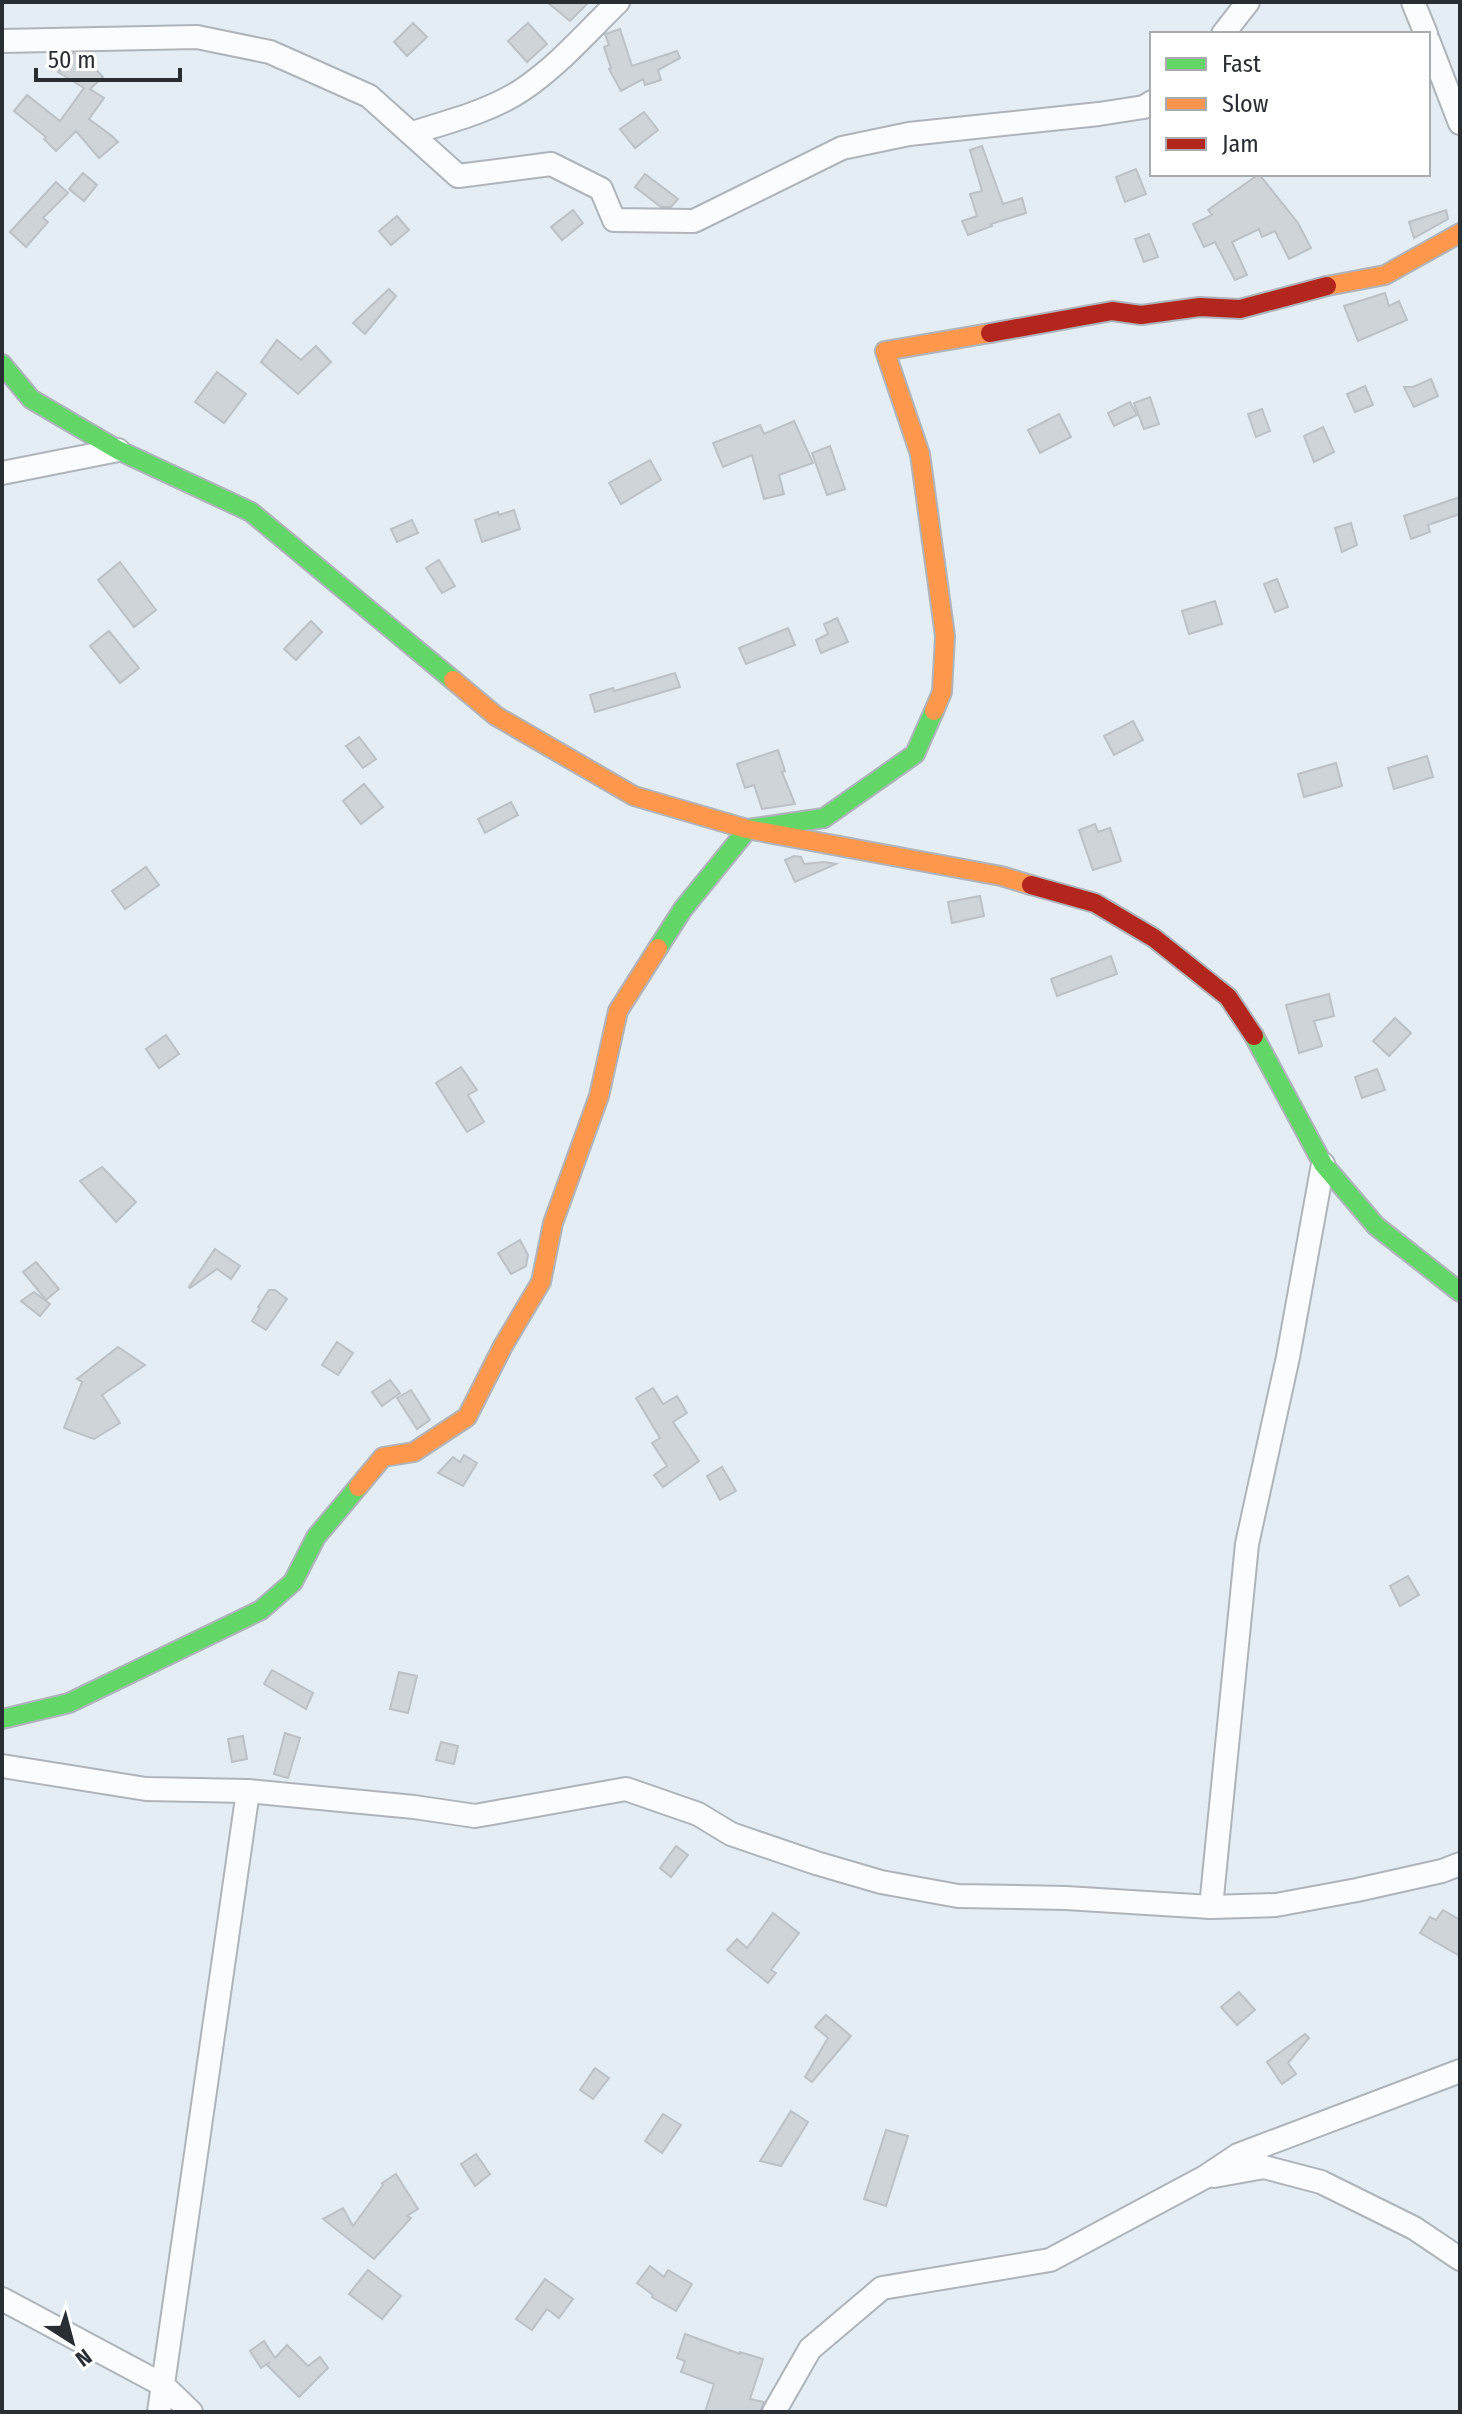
<svg xmlns="http://www.w3.org/2000/svg" width="1462" height="2414" font-family="'Fira Sans Condensed',sans-serif">
<style>
.building{fill:#cfd4d9;stroke:#bcc1c6;stroke-width:2}
.lines{fill:none;stroke-linecap:round;stroke-linejoin:round}
.street-casing{stroke:#aeb4b9;stroke-width:26}
.fast-casing{stroke:#aeb4b9;stroke-width:22}
.slow-casing{stroke:#aeb4b9;stroke-width:22}
.jam-casing{stroke:#aeb4b9;stroke-width:22}
.street{stroke:#fbfcfd;stroke-width:22}
.fast{stroke:#63d668;stroke-width:18}
.slow{stroke:#ff974d;stroke-width:18}
.jam{stroke:#b3261e;stroke-width:18}
</style>
<rect width="100%" height="100%" fill="#e4edf3"/>
<!-- building -->
<g class="building">
<polygon points="547,2 589,2 570,21"/>
<polygon points="413,23 427,37 407,56 394,42"/>
<polygon points="528,23 547,44 527,62 508,41"/>
<polygon points="620,29 632,66 677,51 680,58 658,70 661,80 645,85 643,79 621,91 609,69 611,68 604,47 609,45 605,34"/>
<polygon points="77,53 88,61 103,77 90,89 104,98 89,119 112,136 118,142 99,158 76,131 56,151 44,139 46,137 14,111 27,95 60,121 84,88 58,72 70,54"/>
<polygon points="644,112 658,130 635,148 620,129"/>
<polygon points="982,146 1003,204 1022,198 1026,213 991,224 992,226 968,235 962,221 977,216 970,194 982,191 970,150"/>
<polygon points="1136,169 1146,194 1125,202 1116,177"/>
<polygon points="83,173 97,185 84,201 69,189"/>
<polygon points="645,174 678,199 671,207 661,207 635,187"/>
<polygon points="1259,174 1298,223 1311,248 1289,259 1275,231 1262,237 1259,229 1232,242 1247,275 1235,280 1215,242 1204,247 1193,224 1212,215 1208,210"/>
<polygon points="56,182 68,193 43,218 48,222 26,247 10,232"/>
<polygon points="573,210 583,223 562,240 551,227"/>
<polygon points="1446,210 1448,219 1414,238 1409,222"/>
<polygon points="397,216 409,230 391,245 379,231"/>
<polygon points="1149,234 1158,257 1144,262 1135,239"/>
<polygon points="389,289 396,296 365,334 353,323"/>
<polygon points="1385,293 1389,306 1399,301 1407,320 1358,341 1344,306"/>
<polygon points="277,340 301,360 316,346 331,362 298,394 261,362"/>
<polygon points="217,372 246,394 224,423 195,402"/>
<polygon points="1431,379 1438,396 1414,407 1404,387 1413,387"/>
<polygon points="1365,386 1373,405 1355,412 1347,394"/>
<polygon points="1150,397 1159,424 1144,429 1134,403"/>
<polygon points="1130,402 1137,415 1114,426 1108,413"/>
<polygon points="1262,409 1270,431 1256,437 1248,414"/>
<polygon points="1059,414 1071,437 1040,453 1028,430"/>
<polygon points="794,421 813,463 779,475 784,494 764,499 752,455 723,467 713,443 760,425 764,434"/>
<polygon points="1323,427 1334,452 1314,462 1304,436"/>
<polygon points="830,446 845,489 827,495 812,453"/>
<polygon points="650,460 661,480 621,504 609,483"/>
<polygon points="1460,497 1460,514 1428,525 1430,532 1411,539 1404,516"/>
<polygon points="514,510 520,529 482,542 475,520 498,512 499,515"/>
<polygon points="412,520 418,533 397,542 391,529"/>
<polygon points="1351,523 1357,545 1342,552 1335,528"/>
<polygon points="439,560 455,586 442,593 426,568"/>
<polygon points="120,562 156,610 134,627 98,580"/>
<polygon points="1277,579 1288,607 1275,612 1264,584"/>
<polygon points="1215,601 1222,624 1189,634 1182,611"/>
<polygon points="837,618 848,642 821,653 816,640 828,634 824,624"/>
<polygon points="311,621 322,632 296,660 284,649"/>
<polygon points="788,628 795,645 746,664 739,648"/>
<polygon points="109,631 139,668 120,683 90,646"/>
<polygon points="675,673 680,687 595,712 590,695 613,688 614,691"/>
<polygon points="1133,721 1143,740 1114,755 1104,736"/>
<polygon points="359,737 376,759 363,768 346,746"/>
<polygon points="778,750 785,771 782,772 795,804 762,809 754,785 745,788 737,764"/>
<polygon points="1427,756 1433,777 1394,789 1388,768"/>
<polygon points="1336,763 1342,786 1304,797 1298,774"/>
<polygon points="364,784 383,807 361,824 343,801"/>
<polygon points="511,802 518,815 485,833 478,819"/>
<polygon points="1095,824 1098,832 1110,828 1121,861 1093,870 1079,830"/>
<polygon points="794,856 801,857 804,864 824,862 836,864 795,882 785,860"/>
<polygon points="146,867 159,885 125,909 112,891"/>
<polygon points="980,896 984,916 952,923 948,902"/>
<polygon points="1111,956 1117,974 1057,996 1051,979"/>
<polygon points="1329,994 1334,1016 1314,1021 1322,1046 1299,1053 1286,1005"/>
<polygon points="1395,1018 1411,1033 1389,1056 1373,1041"/>
<polygon points="166,1035 179,1054 159,1068 146,1049"/>
<polygon points="461,1067 477,1090 468,1095 484,1122 467,1132 436,1083"/>
<polygon points="1377,1069 1385,1090 1362,1098 1355,1077"/>
<polygon points="102,1167 136,1202 116,1222 80,1181"/>
<polygon points="520,1240 528,1255 526,1266 511,1274 498,1253"/>
<polygon points="215,1249 240,1266 231,1279 217,1269 190,1288 189,1287"/>
<polygon points="36,1262 59,1289 46,1300 23,1272"/>
<polygon points="269,1290 275,1290 287,1299 266,1330 252,1321 260,1308 258,1307"/>
<polygon points="34,1292 50,1304 40,1316 21,1301"/>
<polygon points="337,1342 353,1353 338,1375 322,1365"/>
<polygon points="118,1347 145,1365 102,1395 120,1423 94,1439 64,1428 82,1382 77,1379"/>
<polygon points="390,1380 400,1393 382,1406 372,1392"/>
<polygon points="653,1388 663,1404 677,1396 687,1413 673,1422 699,1461 663,1487 654,1475 667,1466 652,1443 660,1438 636,1398"/>
<polygon points="411,1390 430,1420 417,1429 397,1398"/>
<polygon points="464,1455 477,1463 463,1486 438,1473 453,1457 460,1462"/>
<polygon points="722,1467 736,1491 720,1500 707,1476"/>
<polygon points="1408,1576 1419,1595 1400,1606 1390,1586"/>
<polygon points="272,1670 313,1693 306,1709 264,1684"/>
<polygon points="399,1672 417,1676 408,1713 390,1709"/>
<polygon points="285,1733 300,1738 288,1778 274,1774"/>
<polygon points="243,1736 247,1759 232,1762 228,1739"/>
<polygon points="441,1742 458,1746 454,1764 436,1760"/>
<polygon points="676,1846 688,1855 671,1877 660,1868"/>
<polygon points="1443,1910 1460,1920 1460,1956 1420,1933 1430,1917 1436,1920"/>
<polygon points="773,1913 799,1933 771,1970 776,1973 768,1983 727,1950 737,1939 747,1948"/>
<polygon points="1239,1992 1255,2010 1237,2025 1221,2007"/>
<polygon points="826,2015 851,2036 812,2082 805,2077 828,2038 815,2027"/>
<polygon points="1305,2034 1309,2038 1288,2063 1296,2074 1282,2084 1267,2062"/>
<polygon points="595,2068 609,2078 593,2099 580,2090"/>
<polygon points="791,2111 808,2122 781,2166 760,2161"/>
<polygon points="663,2114 681,2125 662,2153 645,2141"/>
<polygon points="886,2130 908,2136 886,2206 864,2199"/>
<polygon points="476,2154 490,2174 475,2186 461,2164"/>
<polygon points="396,2174 418,2209 407,2216 411,2218 374,2259 323,2219 343,2208 353,2226 383,2185 382,2183"/>
<polygon points="650,2266 664,2277 668,2270 692,2284 676,2311 652,2297 653,2295 637,2283"/>
<polygon points="368,2270 401,2296 382,2319 349,2294"/>
<polygon points="545,2279 573,2299 559,2318 547,2309 532,2330 516,2319"/>
<polygon points="685,2334 740,2354 740,2352 763,2359 750,2399 764,2402 760,2412 705,2412 714,2384 681,2372 685,2361 677,2358"/>
<polygon points="264,2341 275,2358 287,2345 308,2366 320,2357 328,2368 299,2397 267,2365 270,2362 261,2368 250,2351"/>
</g>
<g class="lines">
<defs>
<g id="street">
<polyline points="1413,2 1426,34"/>
<polyline points="1223,34 1248,2"/>
<polyline points="1428,40 1460,123"/>
<polyline points="2,41 197,37 270,52 369,96 458,176 551,164 601,189 614,220 694,221 842,148 909,134 1099,114 1144,107 1152,102"/>
<path d="M412,133C447,122 491,111 522,90C558,66 587,32 618,2"/>
<polyline points="2,473 118,450"/>
<polyline points="2,1766 146,1789 248,1791 414,1807 475,1816 626,1789 698,1814 731,1834 816,1863 881,1882 958,1896 1066,1898 1211,1907 1276,1905 1357,1890 1442,1871 1460,1864"/>
<polyline points="1211,1907 1247,1544 1288,1357 1323,1164"/>
<polyline points="1214,2176 1264,2167 1321,2182 1414,2228 1460,2259"/>
<polyline points="2,2299 163,2385 191,2412"/>
<polyline points="159,2412 248,1791"/>
<polyline points="774,2412 810,2349 882,2288 1050,2260 1205,2177 1238,2155 1460,2071"/>
</g>
<g id="fast">
<polyline points="2,364 31,399 118,450 251,512 453,680"/>
<polyline points="658,948 683,909 748,829 824,818 915,754 934,711"/>
<polyline points="1254,1036 1323,1164 1376,1226 1460,1292"/>
<polyline points="2,1719 69,1703 261,1610 293,1582 316,1537 358,1487"/>
</g>
<g id="slow">
<polyline points="1327,286 1385,275 1460,233"/>
<polyline points="453,680 496,716 634,796 747,829 1001,876 1031,885"/>
<polyline points="934,711 942,692 945,636 920,454 885,351 990,333"/>
<polyline points="358,1487 383,1457 414,1452 467,1417 503,1346 541,1282 553,1223 599,1096 618,1011 658,948"/>
</g>
<g id="jam">
<polyline points="990,333 1112,311 1141,315 1200,307 1240,309 1327,286"/>
<polyline points="1031,885 1095,903 1154,938 1228,997 1254,1036"/>
</g>
</defs>
<!-- street casing -->
<use href="#street" class="street-casing"/>
<!-- fast casing -->
<use href="#fast" class="fast-casing"/>
<!-- slow casing -->
<use href="#slow" class="slow-casing"/>
<!-- jam casing -->
<use href="#jam" class="jam-casing"/>
<!-- street -->
<use href="#street" class="street"/>
<!-- fast -->
<use href="#fast" class="fast"/>
<!-- slow -->
<use href="#slow" class="slow"/>
<!-- jam -->
<use href="#jam" class="jam"/>
</g>
<!-- border -->
<rect width="1462" height="2414" fill="none" stroke="#282e32" stroke-width="8"/>
<!-- legend -->
<rect x="1150" y="32" width="280" height="144" fill="#ffffff" stroke="#a9abad" stroke-width="2"/>
<rect x="1166" y="58" width="40" height="12" fill="#63d668" stroke="#a9abad" stroke-width="2"/>
<text x="1222" y="72" font-size="24" fill="#282e32">Fast</text>
<rect x="1166" y="98" width="40" height="12" fill="#ff974d" stroke="#a9abad" stroke-width="2"/>
<text x="1222" y="112" font-size="24" fill="#282e32">Slow</text>
<rect x="1166" y="138" width="40" height="12" fill="#b3261e" stroke="#a9abad" stroke-width="2"/>
<text x="1222" y="152" font-size="24" fill="#282e32">Jam</text>
<!-- north arrow -->
<g transform="translate(72 2342) rotate(144)" stroke="#ffffff" stroke-width="6" paint-order="stroke">
<path d="M0-6L14 30L0 20L-14 30Z" fill="#282e32"/>
<text y="-12" font-size="22" font-weight="bold" text-anchor="middle" fill="#282e32">N</text>
</g>
<!-- scale -->
<path d="M36 68v12h144v-12" fill="none" stroke="#282e32" stroke-width="4"/>
<text x="48" y="68" font-size="24" fill="#282e32" stroke="#ffffff" stroke-width="6" paint-order="stroke">50 m</text>
</svg>
